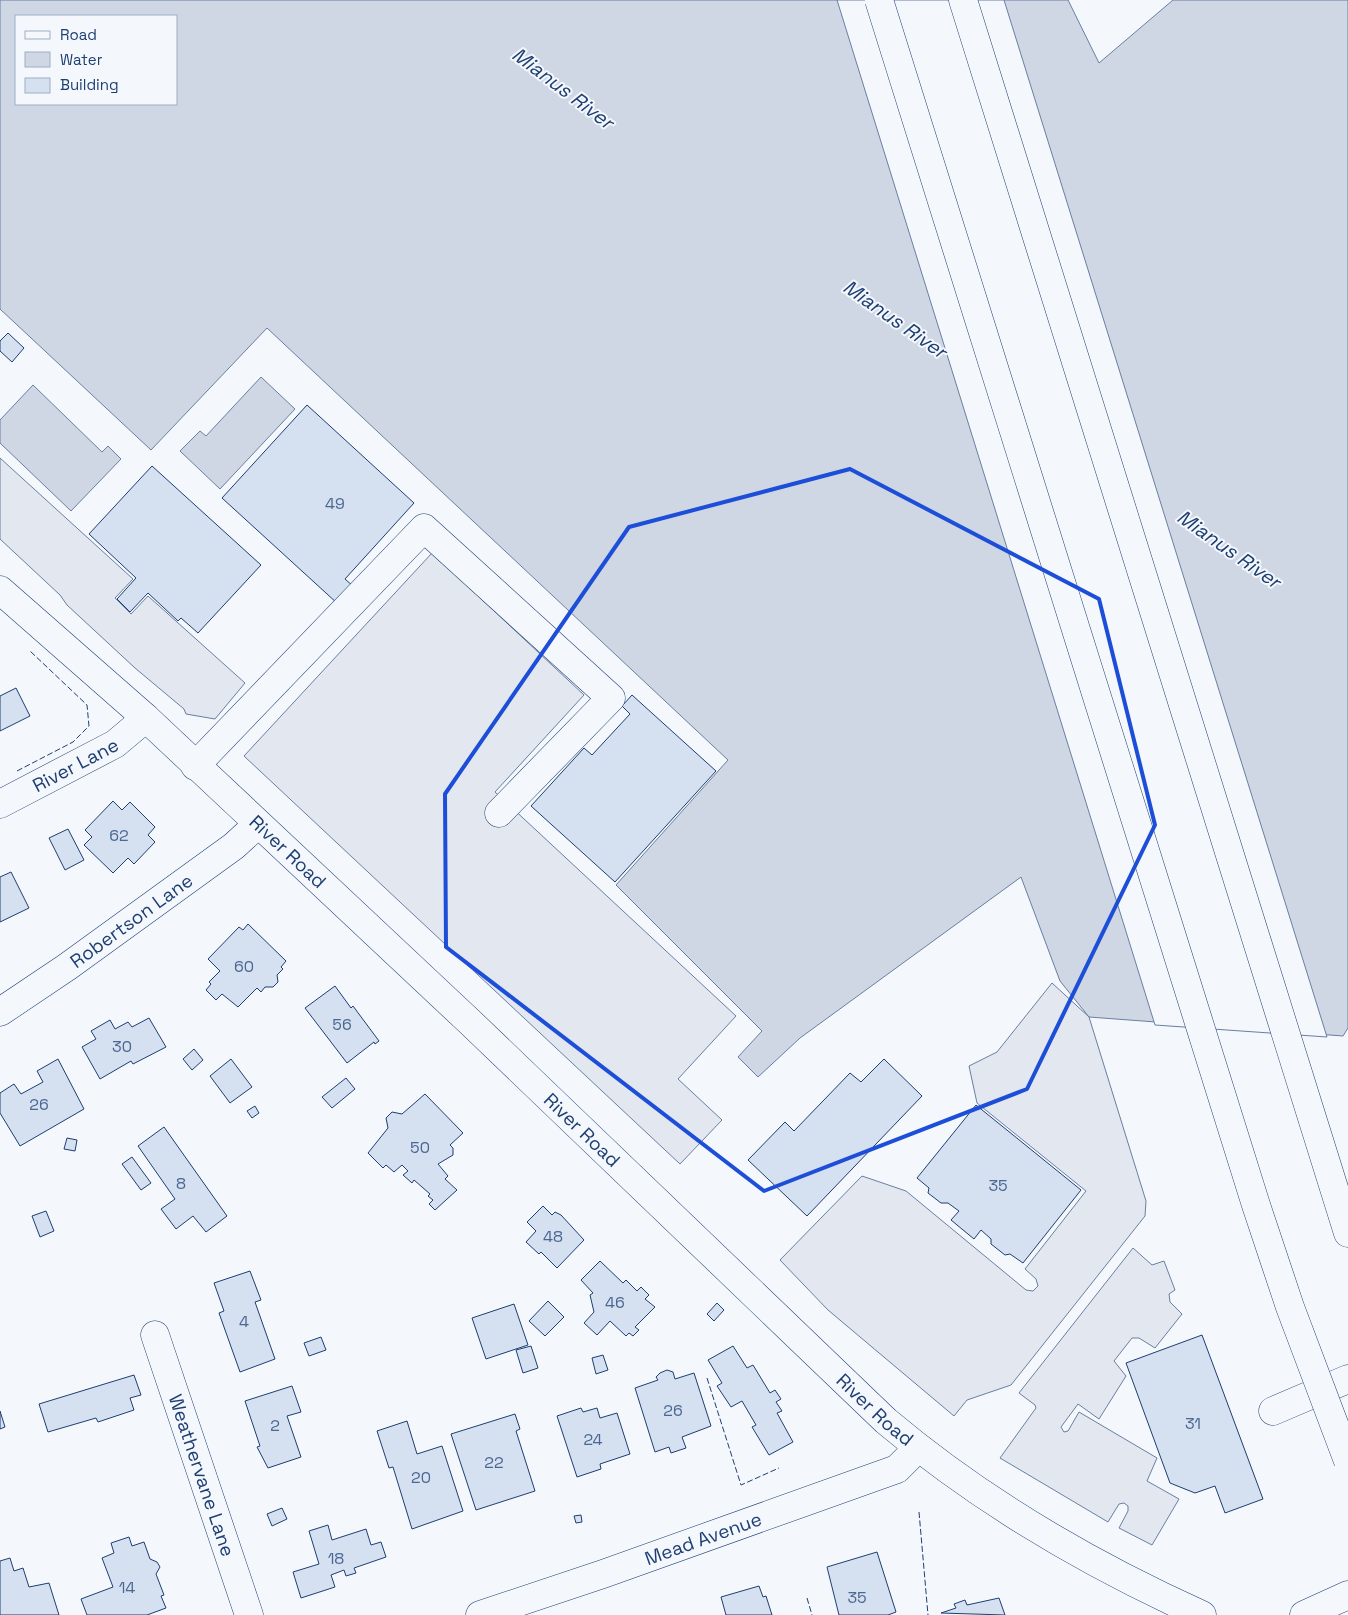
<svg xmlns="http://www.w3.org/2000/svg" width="1348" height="1615" font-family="'Space Grotesk',sans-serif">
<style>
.parking{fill:#e3e8f0;stroke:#687fa3}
.water{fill:#cfd7e4;stroke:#687fa3;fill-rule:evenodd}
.pier{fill:#f4f7fb;stroke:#687fa3}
.building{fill:#d5e0f0;stroke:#1d3f73}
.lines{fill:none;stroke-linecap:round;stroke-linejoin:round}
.minor-casing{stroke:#1d3f73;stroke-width:29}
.major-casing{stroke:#1d3f73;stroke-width:29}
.highway-casing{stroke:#1d3f73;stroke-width:29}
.minor{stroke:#f4f7fb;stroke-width:28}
.major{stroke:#f4f7fb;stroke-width:28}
.highway{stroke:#f4f7fb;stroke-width:28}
.highway-bridge-casing{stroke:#1d3f73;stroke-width:29;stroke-linecap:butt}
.highway-bridge{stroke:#f4f7fb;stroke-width:28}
.fence{stroke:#1d3f73;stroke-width:1;stroke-dasharray:6 2.5;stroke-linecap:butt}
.marked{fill:none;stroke:#1d4ed8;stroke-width:4;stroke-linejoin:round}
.labels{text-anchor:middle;stroke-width:4;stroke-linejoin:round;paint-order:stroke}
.number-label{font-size:16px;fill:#4b6792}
.street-label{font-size:19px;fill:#1d3f73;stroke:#f4f7fb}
.water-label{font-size:20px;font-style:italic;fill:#1d3f73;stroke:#f4f7fb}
</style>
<rect width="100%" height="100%" fill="#f4f7fb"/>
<!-- parking -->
<g class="parking">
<polygon points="0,458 133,579 115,598 131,614 148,596 245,683 215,719 186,714 184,709 135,668 67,605 60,595 0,539"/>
<polygon points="432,553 584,695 495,792 736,1016 678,1079 722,1120 680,1164 244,756"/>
<polygon points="1052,983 1089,1017 1146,1201 1145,1216 1011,1385 967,1400 954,1416 828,1310 780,1260 862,1176 906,1191 1026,1290 1033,1291 1038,1286 1036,1279 1025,1269 1086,1191 977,1103 969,1066 997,1052"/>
<polygon points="1133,1248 1152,1265 1164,1261 1175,1290 1169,1294 1170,1302 1182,1314 1155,1348 1139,1338 1132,1338 1114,1361 1126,1376 1099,1419 1078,1404 1061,1427 1064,1432 1068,1431 1079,1412 1157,1458 1147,1481 1179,1499 1152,1545 1119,1528 1128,1511 1128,1506 1124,1503 1119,1504 1108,1522 1000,1458 1036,1408 1035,1405 1019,1393"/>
</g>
<!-- water -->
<g class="water">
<path d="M0,0H1068L1099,63L1173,0H1348V1028L1343,1036L1089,1017L1060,981L1021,877L800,1038L758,1077L738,1057L762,1031L616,885L728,760L267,328L151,450L0,309ZM16,16H176V104H16Z"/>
<polygon points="261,377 295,409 220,489 180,451 200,431 206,436"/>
<polygon points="33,385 102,452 108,446 121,459 71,511 0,443 0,420"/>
</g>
<!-- pier -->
<polygon class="pier" points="837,0 1004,0 1327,1037 1155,1025"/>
<!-- building -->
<g class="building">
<polygon points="8,333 24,348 12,362 0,351 0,341"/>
<polygon points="307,405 414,503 345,579 354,587 338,604 222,498"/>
<polygon points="152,466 261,565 198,633 181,618 178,621 148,593 130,612 117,599 136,578 89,534"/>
<polygon points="16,688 30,716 0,731 0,696"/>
<polygon points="632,695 716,771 615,882 531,806 584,748 592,755 630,714 622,706"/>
<polygon points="113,801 122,810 130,802 155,827 148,835 155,842 134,864 128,858 113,873 84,845 92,837 85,830"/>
<polygon points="68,829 84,860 65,870 49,838"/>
<polygon points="11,872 29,908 0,922 0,877"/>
<polygon points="248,924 286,961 281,967 283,969 277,975 278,982 273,987 265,987 261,992 257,988 238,1007 222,994 216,1000 206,990 211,984 209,982 220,971 208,959 239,927 243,930"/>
<polygon points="335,986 351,1008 353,1006 379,1041 375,1044 374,1042 347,1063 305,1008"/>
<polygon points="149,1018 166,1047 133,1064 131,1061 100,1079 82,1047 96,1039 91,1031 110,1020 115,1029 128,1022 132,1027"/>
<polygon points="194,1049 203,1060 192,1070 183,1059"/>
<polygon points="58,1059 84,1109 20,1146 0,1113 0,1093 14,1084 21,1094 43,1082 37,1071"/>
<polygon points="231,1059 252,1087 230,1103 210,1076"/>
<polygon points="884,1059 922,1096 807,1216 748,1160 785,1122 794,1131 850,1073 861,1082"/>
<polygon points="346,1078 355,1089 332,1108 322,1097"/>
<polygon points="425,1094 463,1133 450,1145 453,1148 453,1155 438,1164 448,1176 445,1179 457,1190 435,1210 429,1204 433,1200 428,1196 430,1194 414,1180 412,1183 403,1175 408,1171 402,1165 394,1172 386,1165 383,1168 368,1153 388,1128 386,1118 392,1112 402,1114"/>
<polygon points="976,1105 1081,1190 1023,1263 1010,1254 1005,1255 991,1244 991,1239 981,1230 974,1239 951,1220 959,1211 948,1203 941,1203 928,1193 929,1188 917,1178"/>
<polygon points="255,1106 259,1113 252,1118 247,1111"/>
<polygon points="164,1127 227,1216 206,1232 193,1216 176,1229 161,1209 175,1199 138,1146"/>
<polygon points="67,1138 77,1140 75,1151 64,1149"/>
<polygon points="132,1157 151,1183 141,1190 122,1164"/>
<polygon points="543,1206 552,1215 555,1212 561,1215 584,1240 557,1268 541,1252 539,1254 526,1242 536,1231 527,1222"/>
<polygon points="46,1211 54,1231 40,1237 32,1216"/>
<polygon points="600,1261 623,1283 626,1280 637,1291 641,1287 649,1295 645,1299 655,1307 635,1327 639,1330 633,1336 629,1333 626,1336 610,1321 597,1335 584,1323 594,1312 590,1295 593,1293 581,1280"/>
<polygon points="250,1271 261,1300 255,1302 275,1359 240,1372 219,1313 224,1311 214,1283"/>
<polygon points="548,1301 564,1317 545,1336 529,1321"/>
<polygon points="717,1303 724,1310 714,1321 707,1314"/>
<polygon points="514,1304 528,1345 486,1359 472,1318"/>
<polygon points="1202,1335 1263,1499 1225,1513 1215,1486 1195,1493 1170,1483 1126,1363"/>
<polygon points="321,1337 326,1350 309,1356 304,1343"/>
<polygon points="531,1346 538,1368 523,1373 516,1350"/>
<polygon points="733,1346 747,1368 753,1365 770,1393 775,1390 781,1399 776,1402 782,1411 777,1413 793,1442 769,1455 752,1427 756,1425 742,1401 731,1407 717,1386 722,1383 708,1360"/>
<polygon points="603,1355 608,1370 596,1374 592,1358"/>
<polygon points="667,1370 673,1372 675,1379 694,1373 711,1426 682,1437 686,1448 671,1453 669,1447 655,1452 635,1388 658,1380 656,1377 660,1373"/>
<polygon points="134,1375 141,1395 130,1398 134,1410 98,1422 96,1418 48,1432 39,1404"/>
<polygon points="292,1386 301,1412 287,1416 301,1457 268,1468 257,1447 260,1446 245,1401"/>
<polygon points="581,1408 583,1412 597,1408 600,1418 617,1413 630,1454 600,1464 601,1469 577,1477 557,1416"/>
<polygon points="0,1411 5,1427 0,1429"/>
<polygon points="515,1414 520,1429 516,1431 535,1491 476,1510 451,1434"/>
<polygon points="407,1421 417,1454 442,1446 463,1511 412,1529 393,1467 389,1468 377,1431"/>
<polygon points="282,1508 287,1519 272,1526 267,1514"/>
<polygon points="581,1515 582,1522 576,1523 574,1516"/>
<polygon points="328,1525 332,1540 366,1529 371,1545 381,1542 386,1557 354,1568 356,1573 346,1576 344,1570 331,1575 335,1587 301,1598 293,1572 319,1564 309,1531"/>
<polygon points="129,1537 132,1546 144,1542 150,1559 157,1562 160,1567 156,1574 164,1595 161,1596 166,1608 147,1615 87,1615 81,1599 113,1587 102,1558 114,1553 111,1543"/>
<polygon points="877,1552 896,1612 888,1615 839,1615 827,1567"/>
<polygon points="10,1558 14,1571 23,1568 29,1587 49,1583 59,1615 0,1615 0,1561"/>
<polygon points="759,1586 763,1597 766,1596 772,1615 726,1615 721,1597"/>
<polygon points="999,1598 1005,1615 941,1613 956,1608 954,1604 965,1600 967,1605"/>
</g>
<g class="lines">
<defs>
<g id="minor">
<polyline points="195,766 424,528 611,698 499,813"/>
<path id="s1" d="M0,804L115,744L146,718"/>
<path id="s2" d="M0,1012L67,967L234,846L258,824"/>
<path id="s3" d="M155,1335L249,1615"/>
<polyline points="1273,1411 1348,1379"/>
<path id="s4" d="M480,1615L603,1574L897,1469L918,1448"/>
<polyline points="1304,1615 1348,1595"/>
</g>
<g id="major">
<path id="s5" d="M0,590L146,718L471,1023L886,1421C981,1501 1089,1564 1202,1615"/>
</g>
<polyline id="highway" points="963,0 1348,1233"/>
</defs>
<!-- minor casing -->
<use href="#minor" class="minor-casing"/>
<!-- major casing -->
<use href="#major" class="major-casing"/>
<!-- highway casing -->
<use href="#highway" class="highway-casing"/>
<!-- minor -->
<use href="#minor" class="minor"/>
<!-- major -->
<use href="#major" class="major"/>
<!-- highway -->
<use href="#highway" class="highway"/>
<defs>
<polyline id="highway-bridge" points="879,0 1256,1205 1290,1307 1348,1461"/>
</defs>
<!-- highway-bridge casing -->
<use href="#highway-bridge" class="highway-bridge-casing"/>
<!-- highway-bridge -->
<use href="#highway-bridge" class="highway-bridge"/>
<!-- fence -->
<g class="fence">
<polyline points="17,771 73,742 89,726 87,705 30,651"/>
<polyline points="707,1378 741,1485 779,1468"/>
<polyline points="919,1512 928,1615"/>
<polyline points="807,1598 812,1615"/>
</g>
</g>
<!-- marked area -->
<path class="marked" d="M850,469L1099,599L1155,825L1027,1089L764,1191L446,947L445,794L629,527Z"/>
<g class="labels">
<!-- number labels -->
<g class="number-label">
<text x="335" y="509">49</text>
<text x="119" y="841">62</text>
<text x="244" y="972">60</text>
<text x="342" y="1030">56</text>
<text x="122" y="1052">30</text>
<text x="39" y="1110">26</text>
<text x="420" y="1153">50</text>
<text x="181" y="1189">8</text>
<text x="998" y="1191">35</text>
<text x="553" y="1242">48</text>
<text x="615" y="1308">46</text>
<text x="244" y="1327">4</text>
<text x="673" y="1416">26</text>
<text x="1193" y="1429">31</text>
<text x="275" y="1431">2</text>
<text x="593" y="1445">24</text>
<text x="494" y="1468">22</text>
<text x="421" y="1483">20</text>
<text x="336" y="1564">18</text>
<text x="127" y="1593">14</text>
<text x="857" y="1603">35</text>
</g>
<!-- street labels -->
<g class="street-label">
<text dy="7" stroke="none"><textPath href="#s1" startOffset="85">River Lane</textPath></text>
<text dy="7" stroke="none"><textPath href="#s5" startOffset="389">River Road</textPath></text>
<text dy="7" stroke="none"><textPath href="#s2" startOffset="160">Robertson Lane</textPath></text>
<text dy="7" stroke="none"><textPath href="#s5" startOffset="794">River Road</textPath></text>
<text dy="7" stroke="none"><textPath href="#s5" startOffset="1199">River Road</textPath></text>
<text dy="7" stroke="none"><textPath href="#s3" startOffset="148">Weathervane Lane</textPath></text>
<text dy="7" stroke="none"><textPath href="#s4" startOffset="236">Mead Avenue</textPath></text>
</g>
<!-- water labels -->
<g class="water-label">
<text transform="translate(563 88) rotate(37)" y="7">Mianus River</text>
<text transform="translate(895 319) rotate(35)" y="7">Mianus River</text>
<text transform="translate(1229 549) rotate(35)" y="7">Mianus River</text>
</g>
</g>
<!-- legend -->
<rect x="15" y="15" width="162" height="90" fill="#f4f7fb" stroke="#9eadc5"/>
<rect x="25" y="31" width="25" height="8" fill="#f4f7fb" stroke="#9eadc5"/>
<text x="60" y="40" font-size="15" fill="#1d3f73">Road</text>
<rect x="25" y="52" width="25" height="15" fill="#cfd7e4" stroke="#9eadc5"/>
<text x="60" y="65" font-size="15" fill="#1d3f73">Water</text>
<rect x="25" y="78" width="25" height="15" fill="#d5e0f0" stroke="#9eadc5"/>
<text x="60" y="90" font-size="15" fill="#1d3f73">Building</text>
</svg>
